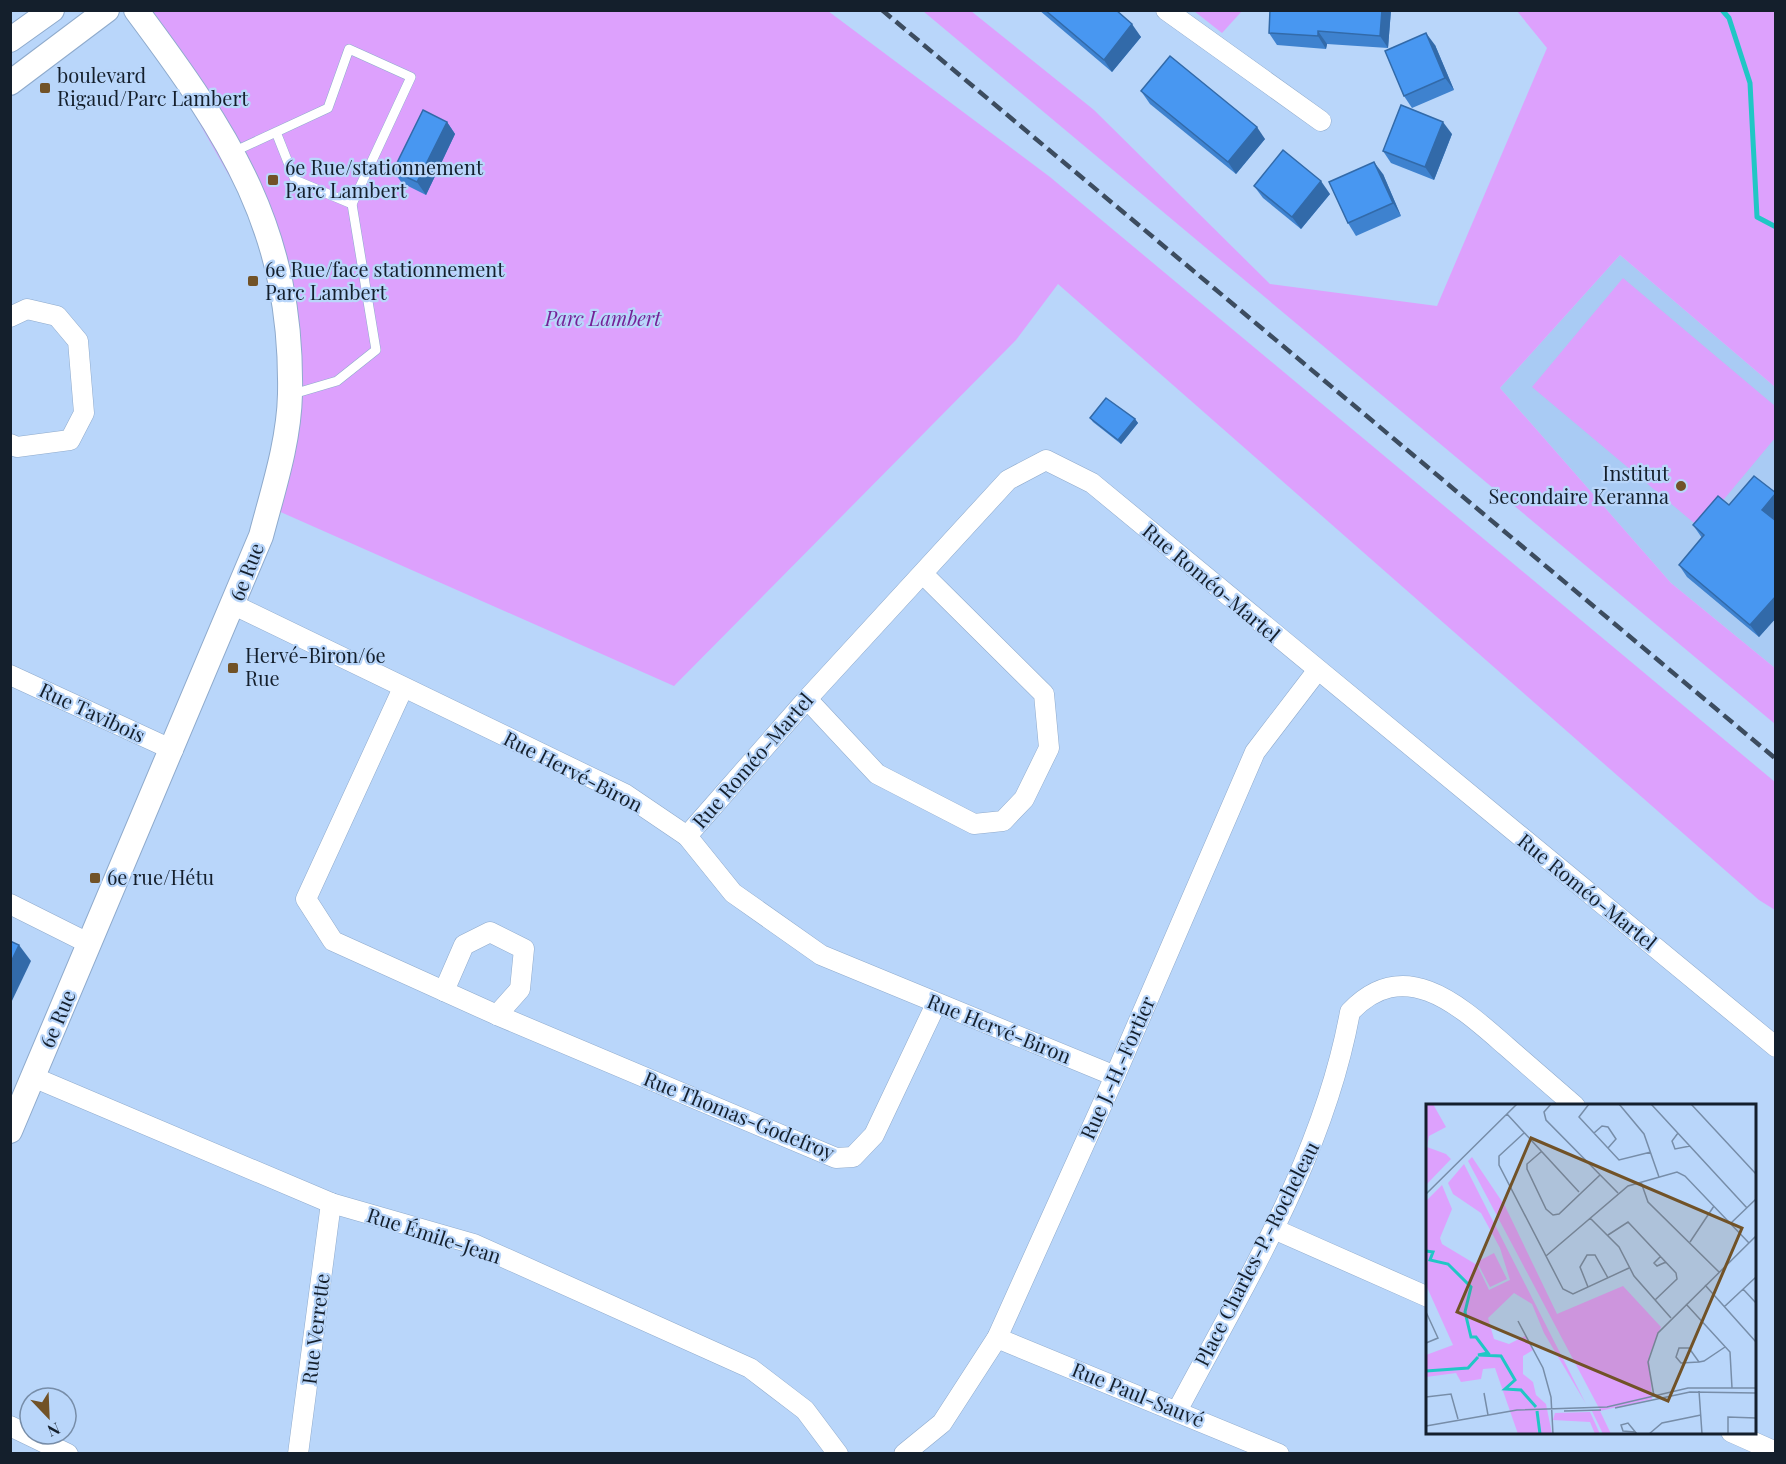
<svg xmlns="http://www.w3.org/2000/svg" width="1786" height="1464" font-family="'Playfair Display',serif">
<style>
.built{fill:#a9cbf4}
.green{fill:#dda1fd}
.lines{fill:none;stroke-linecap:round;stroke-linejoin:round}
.stream{stroke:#20c7c5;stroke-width:5}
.service-casing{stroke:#8eaacc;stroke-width:10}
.minor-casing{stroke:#8eaacc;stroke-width:21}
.tertiary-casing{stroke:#8eaacc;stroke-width:26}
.service{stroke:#fff;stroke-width:9}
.minor{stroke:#fff;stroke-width:20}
.tertiary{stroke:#fff;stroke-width:24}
.rail{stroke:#3c4c5f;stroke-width:4.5;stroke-dasharray:12 6;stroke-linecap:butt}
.wall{fill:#3e82cf}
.shaded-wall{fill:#326aa9}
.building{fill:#4897f1;stroke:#326aa9;stroke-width:1.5}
.poi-dot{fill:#715227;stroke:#b9d6fa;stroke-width:2}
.labels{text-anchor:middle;stroke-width:4.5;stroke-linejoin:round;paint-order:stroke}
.poi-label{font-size:20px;fill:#141f2c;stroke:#b9d6fa;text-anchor:start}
.park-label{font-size:20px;font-style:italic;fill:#752298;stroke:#b9d6fa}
.street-label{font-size:20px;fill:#141f2c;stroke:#b9d6fa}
.inset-river{fill:none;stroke:#20c7c5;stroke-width:3}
.inset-road{fill:none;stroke:#778da8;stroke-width:1.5}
.view{fill:#715227;fill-opacity:0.15;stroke:#715227;stroke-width:3}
.inset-edge{fill:none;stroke:#141f2c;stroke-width:3}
</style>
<rect width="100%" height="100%" fill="#b9d6fa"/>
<!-- built -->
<polygon class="built" points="1620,255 1775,387 1775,668 1671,583 1500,388"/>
<!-- green -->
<g class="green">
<polygon points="136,11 828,11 1050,177 1775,782 1775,910 1759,900 1058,284 1016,340 674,686 276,510 296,390 279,264"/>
<polygon points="923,11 971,11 1094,110 1270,284 1437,306 1547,48 1517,11 1775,11 1775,387 1620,255 1500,388 1671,583 1775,668 1775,724"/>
<polygon points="1194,11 1242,11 1222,33"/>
<polygon points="1623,278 1775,406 1775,438 1700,528 1532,387"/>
</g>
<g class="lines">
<!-- stream -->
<polyline class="stream" points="1722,10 1729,18 1750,83 1757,217 1776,227"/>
<defs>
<g id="service">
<polyline points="233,152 328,108 349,49 411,77 352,204 295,180 276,132"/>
<polyline points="293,394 337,381 376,350 352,204"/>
</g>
<g id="minor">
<polyline points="1166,10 1321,121"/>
<polyline points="10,317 27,309 57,316 78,341 84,413 70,440 17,447 10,444"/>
<polyline points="234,605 625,794 687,836 733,893 821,955 1115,1076"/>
<polyline points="10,675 173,750"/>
<polyline points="403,688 306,899 333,941 497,1015 836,1158 853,1157 874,1135 936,1004"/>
<polyline points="807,699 877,774 974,824 1003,821 1024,799 1049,748 1044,694 923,574"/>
<polyline points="687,836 807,699 1008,480 1046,460 1092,483 1776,1047"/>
<polyline points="10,904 90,944"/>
<polyline points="444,991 464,945 490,932 524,949 520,989 497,1015"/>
<polyline points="33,1077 331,1203 474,1244 750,1368 805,1410 838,1454"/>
<polyline points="1274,1229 1428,1297"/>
<polyline points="997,1338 1279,1454"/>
<path d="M1177,1411C1245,1283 1324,1156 1350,1012C1405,954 1460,1006 1506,1046C1529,1066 1552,1086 1575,1106"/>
<polyline points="10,1426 68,1454"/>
<polyline points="1731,1432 1776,1452"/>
<polyline points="298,1454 331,1203"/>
<polyline points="904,1454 942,1423 997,1338 1115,1076 1255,752 1317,671"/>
</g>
<g id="tertiary">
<polyline points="10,40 52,10"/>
<polyline points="10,83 107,10"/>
<path d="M10,1131L261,536C273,490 289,442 290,394C293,230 230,136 136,10"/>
</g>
</defs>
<!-- service casing -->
<use href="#service" class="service-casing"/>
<!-- minor casing -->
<use href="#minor" class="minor-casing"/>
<!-- tertiary casing -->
<use href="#tertiary" class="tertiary-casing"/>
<!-- service -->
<use href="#service" class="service"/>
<!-- minor -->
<use href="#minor" class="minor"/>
<!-- tertiary -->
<use href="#tertiary" class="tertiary"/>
<!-- rail -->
<polyline class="rail" points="882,10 1776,759"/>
</g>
<!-- wall -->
<g class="wall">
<polygon points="1039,10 1116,10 1141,37 1112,72"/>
<polygon points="1391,10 1388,48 1327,44 1326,49 1277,45 1269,33"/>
<polygon points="1435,45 1454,90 1412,108 1404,96"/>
<polygon points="1141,91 1265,139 1236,174 1150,104"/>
<polygon points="447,122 455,134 426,195 402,183 393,171"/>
<polygon points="1452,134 1434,180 1391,163 1383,151"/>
<polygon points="1383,174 1401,216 1356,236 1348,223"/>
<polygon points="1254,186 1330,194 1301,229 1263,198"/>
<polygon points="1090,418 1135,419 1138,423 1121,444 1093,422"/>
<polygon points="1776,493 1776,516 1773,519 1776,521 1776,618 1759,637 1687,577 1679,565 1702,538 1693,525"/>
</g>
<!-- shaded-wall -->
<g class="shaded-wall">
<polygon points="1382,10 1391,10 1388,48 1380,36"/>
<polygon points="1132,24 1141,37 1112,72 1104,60"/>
<polygon points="1318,31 1327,44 1326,49 1318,36"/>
<polygon points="1426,33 1435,45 1454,90 1445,78"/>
<polygon points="447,122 455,134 426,195 417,182"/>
<polygon points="1443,122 1452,134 1434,180 1425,167"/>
<polygon points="1257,127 1265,139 1236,174 1228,162"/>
<polygon points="1374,162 1383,174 1401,216 1393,203"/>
<polygon points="1321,181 1330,194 1301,229 1292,217"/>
<polygon points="1135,419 1138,423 1121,444 1118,440"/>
<polygon points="1776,494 1776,516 1771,522 1762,510"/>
<polygon points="1776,596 1776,618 1759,637 1750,625"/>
<polygon points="19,945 31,961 10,1005 10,964"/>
</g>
<!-- building -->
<g class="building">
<polygon points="1045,10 1116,10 1132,24 1104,60"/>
<polygon points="1270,10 1382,10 1380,36 1318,31 1318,36 1269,33"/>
<polygon points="1426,33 1445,78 1404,96 1385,51"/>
<polygon points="1170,56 1257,127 1228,162 1141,91"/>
<polygon points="1401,105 1443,122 1425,167 1383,151"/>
<polygon points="423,110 447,122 417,182 393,171"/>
<polygon points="1283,150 1321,181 1292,217 1254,186"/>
<polygon points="1374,162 1393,203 1348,223 1329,182"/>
<polygon points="1106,398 1135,419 1118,440 1090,418"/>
<polygon points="1754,476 1776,493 1762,510 1776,521 1776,596 1750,625 1679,565 1704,535 1693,525 1718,496 1729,505"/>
<polygon points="10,941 19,945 10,964"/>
</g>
<!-- markers -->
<g class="poi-dot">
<rect x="39" y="82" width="12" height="12" rx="3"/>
<rect x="267" y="174" width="12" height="12" rx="3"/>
<rect x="247" y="275" width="12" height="12" rx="3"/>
<circle cx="1681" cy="486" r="6"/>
<rect x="227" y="662" width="12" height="12" rx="3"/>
<rect x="89" y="872" width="12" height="12" rx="3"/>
</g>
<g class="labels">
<!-- poi labels -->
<g class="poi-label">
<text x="57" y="83">boulevard<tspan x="57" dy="23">Rigaud/Parc Lambert</tspan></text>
<text x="285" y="175">6e Rue/stationnement<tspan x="285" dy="23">Parc Lambert</tspan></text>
<text x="265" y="277">6e Rue/face stationnement<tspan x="265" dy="23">Parc Lambert</tspan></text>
<text x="1669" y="481" text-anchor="end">Institut<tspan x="1669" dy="23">Secondaire Keranna</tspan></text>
<text x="245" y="663">Hervé-Biron/6e<tspan x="245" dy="23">Rue</tspan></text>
<text x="107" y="885">6e rue/Hétu</text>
</g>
<!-- park labels -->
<g class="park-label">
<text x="603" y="326">Parc Lambert</text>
</g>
<!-- street labels -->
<g class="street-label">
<text transform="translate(247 572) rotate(-69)" y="7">6e Rue</text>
<text transform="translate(1211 583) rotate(40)" y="7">Rue Roméo-Martel</text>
<text transform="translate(92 713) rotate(25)" y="7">Rue Tavibois</text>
<text transform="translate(753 761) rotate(-49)" y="7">Rue Roméo-Martel</text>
<text transform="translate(573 772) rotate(27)" y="7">Rue Hervé-Biron</text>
<text transform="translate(1587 892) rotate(39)" y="7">Rue Roméo-Martel</text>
<text transform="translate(58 1019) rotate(-67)" y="7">6e Rue</text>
<text transform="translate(999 1029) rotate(22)" y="7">Rue Hervé-Biron</text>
<text transform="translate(1118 1068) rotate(-66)" y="7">Rue J.-H.-Fortier</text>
<text transform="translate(739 1116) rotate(22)" y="7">Rue Thomas-Godefroy</text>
<text transform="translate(434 1236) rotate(18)" y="7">Rue Émile-Jean</text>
<text transform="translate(1257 1254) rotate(-63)" y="7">Place Charles-P.-Rocheleau</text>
<text transform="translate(316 1329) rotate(-83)" y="7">Rue Verrette</text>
<text transform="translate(1138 1395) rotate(22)" y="7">Rue Paul-Sauvé</text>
</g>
</g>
<!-- overview -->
<g transform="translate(1426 1104)">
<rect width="330" height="330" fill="#b9d6fa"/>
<path d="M0,0H7L20,23L3,32L1,43L20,50L25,55L0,81ZM46,53L79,102L131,210L197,182L235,223L223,252L226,295L174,307L185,330H177L166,307L174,306L42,57ZM38,60L160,300L118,229L106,200L88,189L62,214L68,235L83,240L99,232L107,246L97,252V270L107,278L110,291L120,300L126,330H92L69,264L57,265L55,275L35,278L30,269L0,273V251L27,241L0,181V97L16,81L26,105L14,134L16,140L51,161L63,186L84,176L74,144L55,109L27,90L22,79ZM68,149L81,175L64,183L51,158ZM164,308L174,330H169L164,318L127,316L129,309Z" fill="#dda1fd"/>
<path class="inset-river" d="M0,147L7,148L4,156L22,160L45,183L39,208L45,233H50L62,249L52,251L75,252L89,276L79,285L95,286L110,303M0,267L42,264L52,253M111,307L114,330"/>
<path class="inset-road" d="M125,0L118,8L120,16L192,89M163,0L153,13L193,56L225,48M193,0L218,30L233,73M225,0L321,104M265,0L330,70M81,10L153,88M98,29L73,52V61L137,185L147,190L203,164M168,29L176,22L182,23L190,35L182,44M252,29L246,37L249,45L264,42M116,47L101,60V65L120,105L127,111L133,110L174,71M215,78L222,98L293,168M0,90L91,0M164,114L193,143L208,172L245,214M305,119L330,95M182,131L202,118L250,169L251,175L229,196M264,138L288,102M120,152L202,82L251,68L259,72L323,139M235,152L228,159L231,162L240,158M279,181L330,238M162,183L154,163L161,151H169L182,174M317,185L330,199M260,200L304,248L306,284M298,203L330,173M0,208L12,234L0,239M92,217L117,264L125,293L127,330M273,258L263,244H253L250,253L255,259L273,258L278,257L299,243M273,287L276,330M58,289L62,311M228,292L222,258L232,229L330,132M0,293L25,290L32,315M189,304L264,288L330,289M138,307L175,306M0,322L91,306L181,303L262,284H330M209,328L197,327L195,321L202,319L211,330M223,330L236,319L275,311M302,330V313L330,314"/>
<path class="view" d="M105,34L316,124L242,297L31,208Z"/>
<rect width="330" height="330" class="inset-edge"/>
</g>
<!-- border -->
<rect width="1786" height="1464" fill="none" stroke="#141f2c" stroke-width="24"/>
<!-- north arrow -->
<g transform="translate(48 1416) rotate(157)"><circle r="28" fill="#b9d6fa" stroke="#778da8" stroke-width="1.5"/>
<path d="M0-4.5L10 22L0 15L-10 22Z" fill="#715227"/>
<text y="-9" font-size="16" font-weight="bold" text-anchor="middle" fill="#141f2c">N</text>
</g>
</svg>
